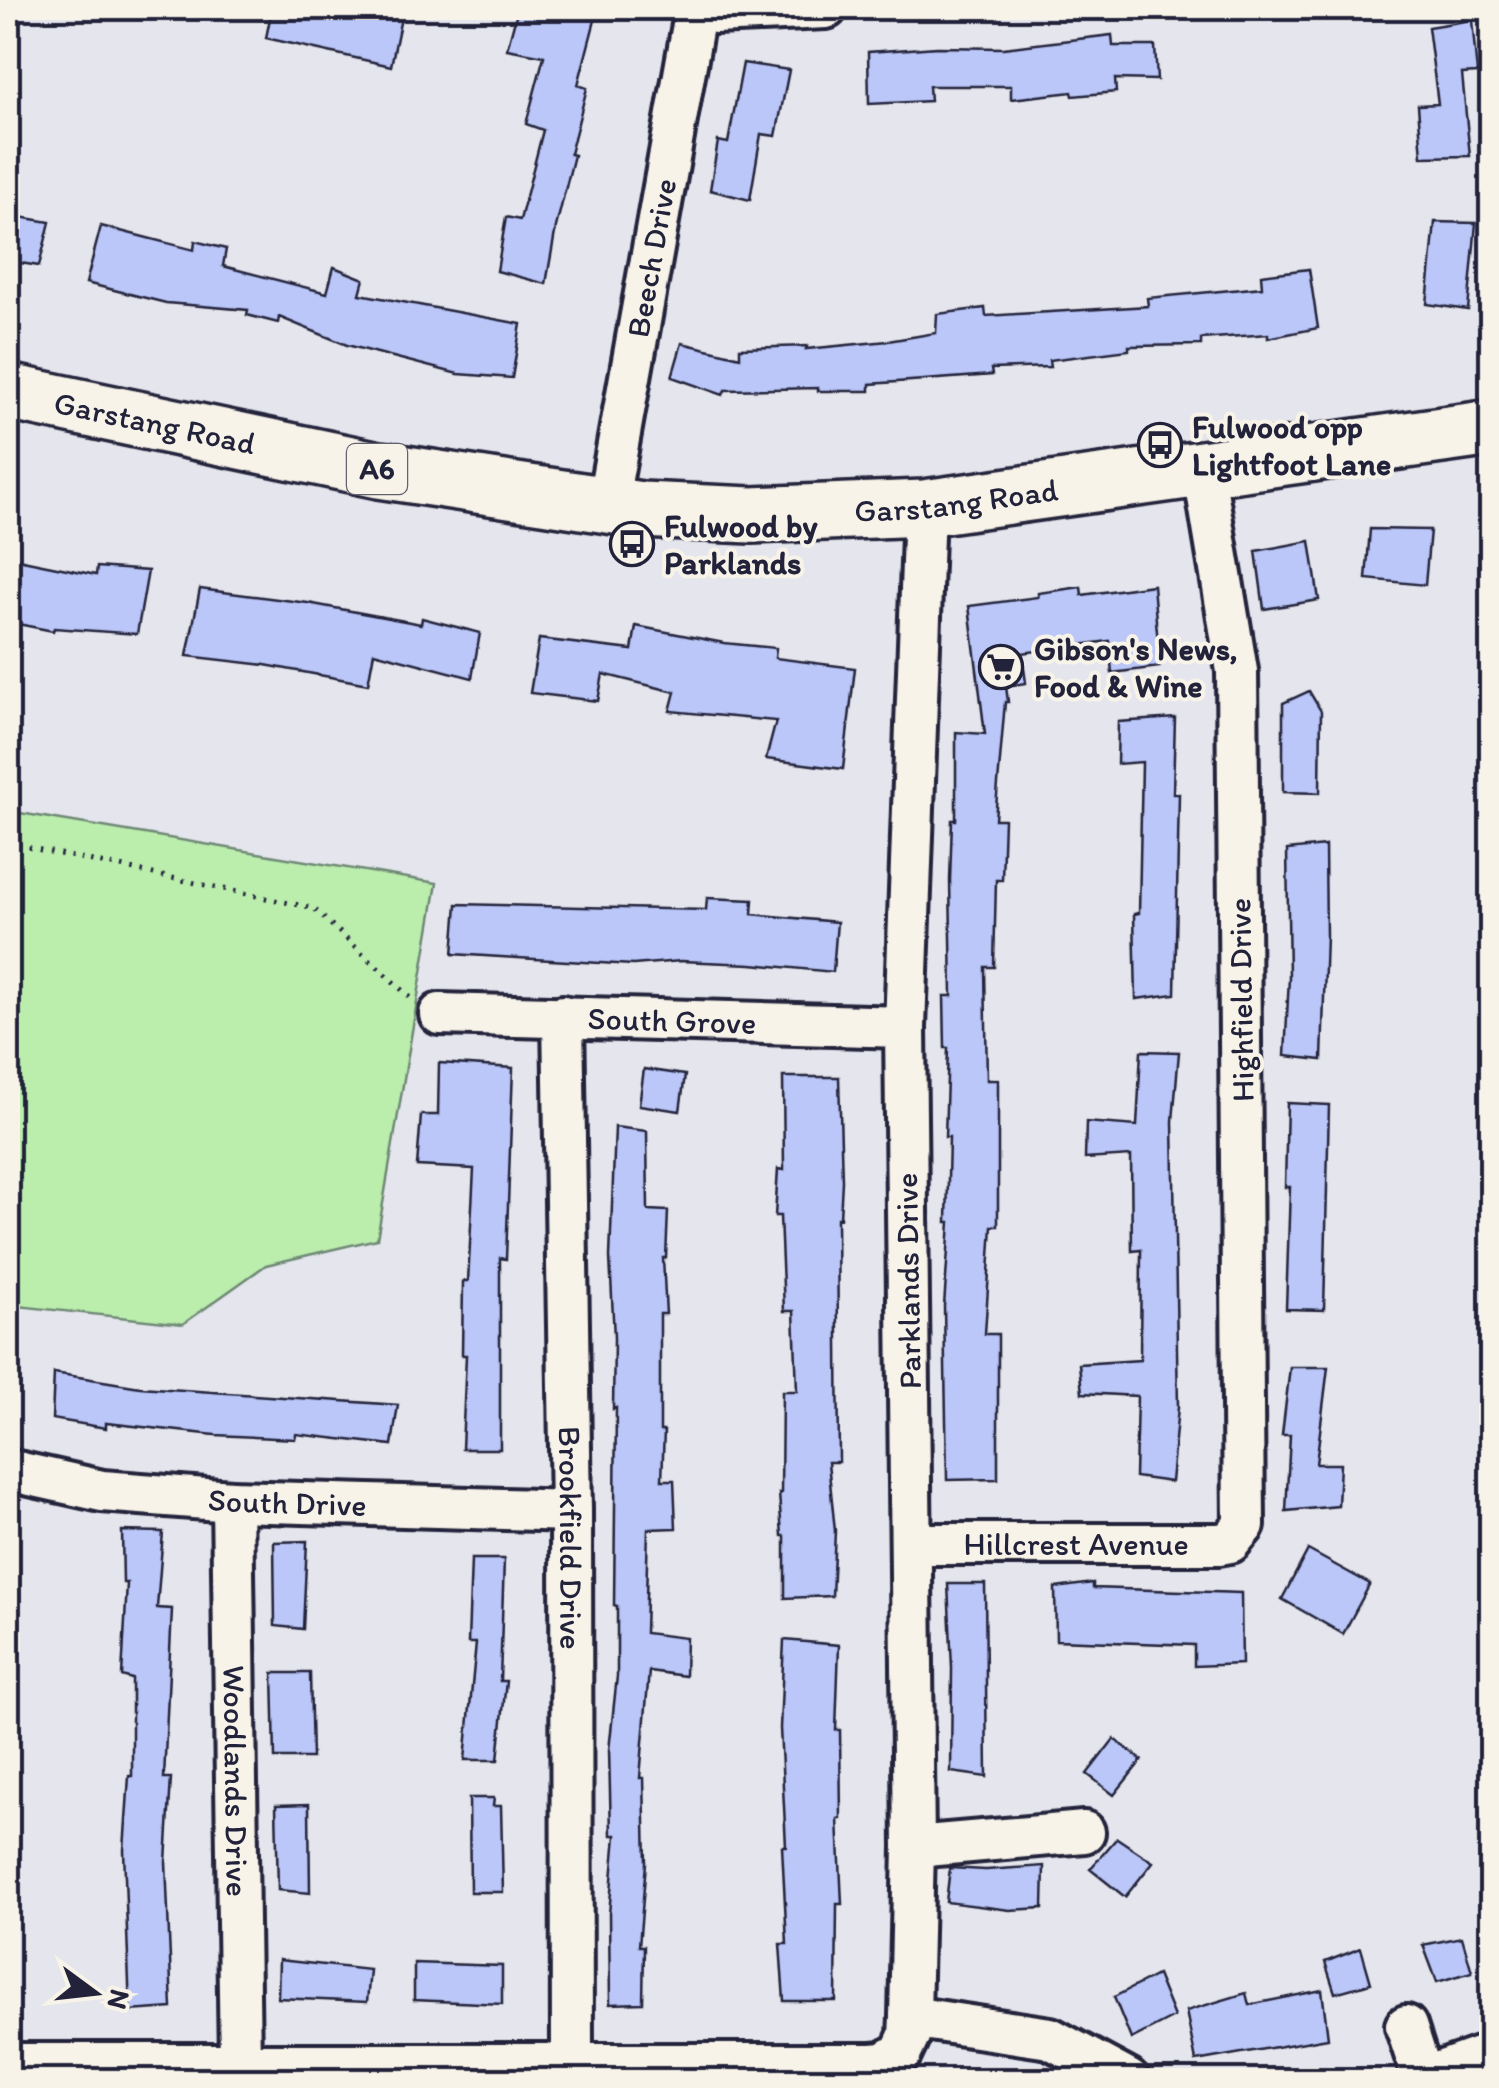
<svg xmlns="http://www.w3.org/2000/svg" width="1499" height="2088" font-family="Itim,sans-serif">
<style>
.green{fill:#bbedad;stroke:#6e8874;stroke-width:2.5}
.building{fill:#bac7f8;stroke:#22223b;stroke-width:2.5}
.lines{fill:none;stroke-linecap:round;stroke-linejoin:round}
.minor-casing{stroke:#22223b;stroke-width:48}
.highway-casing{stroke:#22223b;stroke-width:62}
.path{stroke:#22223b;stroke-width:5;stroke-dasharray:2.5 8;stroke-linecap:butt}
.minor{stroke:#f7f3e8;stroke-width:40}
.highway{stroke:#f7f3e8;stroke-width:55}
.labels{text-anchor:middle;stroke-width:8;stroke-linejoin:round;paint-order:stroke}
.shield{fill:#f7f3e8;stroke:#62616f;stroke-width:2.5}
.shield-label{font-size:30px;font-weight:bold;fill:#22223b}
.street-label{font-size:32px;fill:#22223b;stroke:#f7f3e8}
.poi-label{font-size:32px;font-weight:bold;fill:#22223b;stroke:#f7f3e8;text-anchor:start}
</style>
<rect width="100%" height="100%" fill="#e5e6ed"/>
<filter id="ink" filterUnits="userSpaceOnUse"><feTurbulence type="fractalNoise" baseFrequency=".01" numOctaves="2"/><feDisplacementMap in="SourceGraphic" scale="20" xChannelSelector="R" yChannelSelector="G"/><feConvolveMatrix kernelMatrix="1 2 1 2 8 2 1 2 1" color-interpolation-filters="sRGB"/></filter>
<g filter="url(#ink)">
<!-- green -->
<polygon class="green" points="8,811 437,883 377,1239 266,1265 183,1324 8,1305"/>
<!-- building -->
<g class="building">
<polygon points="272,8 403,8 391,66 266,38"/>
<polygon points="518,8 595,20 578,85 587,88 570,154 574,155 556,227 546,284 497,271 506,217 520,220 543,130 526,124 544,56 507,49"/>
<polygon points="1472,20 1477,73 1462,74 1470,156 1422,157 1418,105 1438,104 1428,27"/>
<polygon points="1112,35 1113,46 1155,46 1157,80 1115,79 1116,92 1073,96 1072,92 1011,99 1011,86 929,86 930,101 869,104 868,52 937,47 1003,48"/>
<polygon points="743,63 789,70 776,136 761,134 750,200 710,190 718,141 728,143"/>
<polygon points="8,215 50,222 39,266 8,261"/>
<polygon points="1435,222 1476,223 1468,310 1427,304"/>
<polygon points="101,226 194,250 195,241 226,249 223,266 327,293 334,267 364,279 360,294 521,324 512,378 458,374 347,345 279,317 278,323 247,315 248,310 166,303 86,283"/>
<polygon points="1309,269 1318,328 1268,338 1268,334 1201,339 1201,345 1129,346 1129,350 1049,360 1050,367 991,369 992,375 870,384 870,391 818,391 818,388 725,390 723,395 672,377 682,343 740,357 740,348 807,346 806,349 888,341 936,333 937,314 985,308 986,316 1148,306 1147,298 1262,287 1261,275"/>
<polygon points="1370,529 1430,530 1425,585 1366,579"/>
<polygon points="1310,541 1319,600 1264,609 1256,551"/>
<polygon points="8,557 96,575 97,567 148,571 137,634 54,628 53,631 8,622"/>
<polygon points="1153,585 1160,667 1112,673 1109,641 1022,653 1026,683 1006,686 1008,702 1005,702 995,819 1004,819 1002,880 996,880 994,967 985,967 987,1080 998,1080 998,1226 992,1226 985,1334 998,1334 998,1479 947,1480 944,1306 950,1222 947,1222 949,1137 945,1137 948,1048 945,1048 944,996 952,996 950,880 952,820 956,820 956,732 985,734 969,606 1038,597 1038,593 1081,587 1082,595"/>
<polygon points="200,589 308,603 421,624 422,618 480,633 472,678 374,652 368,684 265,665 187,656"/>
<polygon points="636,626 724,643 776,648 775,658 855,668 843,769 766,759 776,721 670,711 675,692 603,674 598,701 530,693 539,639 632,650"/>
<polygon points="1309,691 1321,711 1320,793 1283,792 1283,703"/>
<polygon points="1175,718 1173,794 1179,794 1175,994 1136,999 1134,914 1139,913 1142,762 1117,764 1118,722"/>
<polygon points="1325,846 1326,935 1322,1060 1285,1056 1289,977 1287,850"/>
<polygon points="707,898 753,900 752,914 837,922 833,972 751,964 681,961 633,965 453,954 457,904 706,910"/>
<polygon points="1141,1051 1179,1052 1173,1121 1178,1407 1171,1482 1135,1477 1137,1396 1082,1393 1079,1364 1140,1360 1141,1250 1132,1251 1131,1156 1085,1159 1086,1122 1137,1126"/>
<polygon points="439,1063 513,1068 506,1259 500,1258 500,1449 462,1449 466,1355 462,1355 463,1281 468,1281 474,1169 417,1166 421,1115 438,1115"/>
<polygon points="644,1069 685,1075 680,1111 639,1105"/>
<polygon points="783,1077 839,1077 842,1181 840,1218 837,1218 839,1462 828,1462 835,1531 832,1596 785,1598 785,1536 782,1536 779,1493 781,1493 782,1391 797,1391 794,1311 784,1311 780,1216 775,1216 778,1169 784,1170"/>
<polygon points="1287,1103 1329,1105 1324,1310 1286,1309 1290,1187 1285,1187"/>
<polygon points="615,1127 647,1131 648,1210 668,1211 666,1258 663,1258 666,1314 660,1314 660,1431 664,1431 662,1480 674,1480 676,1528 648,1529 645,1633 686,1638 685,1676 649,1671 640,1778 644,1778 646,1863 639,1946 644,1946 643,2003 610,2004 609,1914 616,1835 611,1835 609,1750 617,1676 617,1606 614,1605 616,1408 613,1409 614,1338 610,1257"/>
<polygon points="1290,1367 1328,1367 1316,1464 1340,1464 1338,1506 1286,1511 1290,1435 1282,1435"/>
<polygon points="54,1373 140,1387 398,1405 392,1445 296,1434 295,1439 215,1435 106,1423 106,1428 52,1419"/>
<polygon points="122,1531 163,1532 157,1608 172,1609 164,1778 171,1778 166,1862 172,2008 130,2011 124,1850 129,1776 132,1776 132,1679 122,1676 127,1583 123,1583"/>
<polygon points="307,1541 303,1629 275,1626 274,1542"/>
<polygon points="1308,1550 1370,1584 1343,1634 1282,1599"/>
<polygon points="471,1559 504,1559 500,1681 506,1681 498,1760 465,1760 476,1643 468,1643"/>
<polygon points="1093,1583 1093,1588 1241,1593 1242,1664 1194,1666 1194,1645 1056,1640 1055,1588"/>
<polygon points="948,1584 985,1584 987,1777 951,1772 952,1668"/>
<polygon points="784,1640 839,1645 836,1730 840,1730 841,1819 838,1819 842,1904 837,1904 836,2001 784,2001 780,1944 787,1944 782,1846 786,1846 780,1728"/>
<polygon points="273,1673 310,1673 312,1758 275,1758"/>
<polygon points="1114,1739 1142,1760 1114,1795 1087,1774"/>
<polygon points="469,1798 494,1798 493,1806 501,1806 503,1892 470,1892"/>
<polygon points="309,1804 310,1893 278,1890 276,1805"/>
<polygon points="1117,1838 1153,1862 1125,1897 1090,1869"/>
<polygon points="1044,1866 1043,1908 1010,1910 946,1902 950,1868 986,1870"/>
<polygon points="1462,1937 1472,1972 1437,1982 1423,1945"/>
<polygon points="1361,1948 1371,1983 1335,1993 1325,1962"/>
<polygon points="279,1960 370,1970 367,2002 278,1998"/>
<polygon points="414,1963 502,1966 502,2004 414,2000"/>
<polygon points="1157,1975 1174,2017 1131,2039 1114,1997"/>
<polygon points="1322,1990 1328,2038 1196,2061 1186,2011 1246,1993 1249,2005"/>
</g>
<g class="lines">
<defs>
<g id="minor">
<polyline points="709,8 715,13 826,8"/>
<path id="s1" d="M607,506L696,8"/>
<path id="s2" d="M440,1014L905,1027"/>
<path id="s3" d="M563,1016L571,1511L572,2063"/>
<path id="s4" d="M8,1470L102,1491L232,1501L571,1511"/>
<path id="s5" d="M232,1501L240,2063"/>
<path id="s6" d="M911,1544H1219L1230,1542L1244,1525L1237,671L1203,467"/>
<polyline points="914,1847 1084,1832"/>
<polyline points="910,2017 1050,2038 1128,2080"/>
<polyline points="1406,2026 1423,2078 1479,2058"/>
<polyline points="8,2064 872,2064 884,2063 901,2053 909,2036 910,2017 914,1847 905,1027 924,508"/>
</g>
<g id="highway">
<path id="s7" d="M8,392L379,470L641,510L752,515L924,508L1492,428"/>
</g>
</defs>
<!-- minor casing -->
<use href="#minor" class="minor-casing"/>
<!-- highway casing -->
<use href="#highway" class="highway-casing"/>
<!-- path -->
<polyline class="path" points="8,843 313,908 412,999"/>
<!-- minor -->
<use href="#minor" class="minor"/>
<!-- highway -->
<use href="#highway" class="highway"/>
</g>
</g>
<!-- icons -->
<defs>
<symbol id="bus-ring" viewBox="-11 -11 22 22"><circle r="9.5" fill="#f7f3e8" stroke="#22223b" stroke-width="1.5"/><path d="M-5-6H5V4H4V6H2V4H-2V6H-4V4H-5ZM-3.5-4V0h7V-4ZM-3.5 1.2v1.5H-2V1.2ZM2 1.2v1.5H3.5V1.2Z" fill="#22223b"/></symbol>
<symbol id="supermarket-ring" viewBox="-11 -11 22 22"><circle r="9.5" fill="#f7f3e8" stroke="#22223b" stroke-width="1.5"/><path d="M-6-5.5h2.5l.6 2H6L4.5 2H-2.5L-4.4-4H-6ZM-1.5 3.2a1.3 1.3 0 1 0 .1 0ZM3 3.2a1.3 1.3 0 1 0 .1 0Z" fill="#22223b"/></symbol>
</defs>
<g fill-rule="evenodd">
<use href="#bus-ring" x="1135" y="420" width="50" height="50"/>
<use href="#bus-ring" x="607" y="519" width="50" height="50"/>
<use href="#supermarket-ring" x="976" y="642" width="50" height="50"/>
</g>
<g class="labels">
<!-- shield labels -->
<rect class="shield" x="347" y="444" width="60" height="50" rx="8"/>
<g class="shield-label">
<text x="377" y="479">A6</text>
</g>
<!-- street labels -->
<g class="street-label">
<text dy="11" stroke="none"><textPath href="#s1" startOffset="252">Beech Drive</textPath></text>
<text dy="11" stroke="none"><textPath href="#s7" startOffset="150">Garstang Road</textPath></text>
<text dy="11" stroke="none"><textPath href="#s7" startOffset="960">Garstang Road</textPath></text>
<text transform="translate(1241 1000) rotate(-91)" y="11">Highfield Drive</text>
<text dy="11" stroke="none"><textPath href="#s2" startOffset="232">South Grove</textPath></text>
<text transform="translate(908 1281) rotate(-91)" y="11">Parklands Drive</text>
<text dy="11" stroke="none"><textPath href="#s4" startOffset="282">South Drive</textPath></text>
<text dy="11" stroke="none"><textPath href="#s3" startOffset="522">Brookfield Drive</textPath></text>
<text dy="11" stroke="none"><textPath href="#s6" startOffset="165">Hillcrest Avenue</textPath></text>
<text dy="11" stroke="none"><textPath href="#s5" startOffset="280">Woodlands Drive</textPath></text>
</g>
<!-- poi labels -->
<g class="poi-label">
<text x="1192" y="438">Fulwood opp<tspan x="1192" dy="37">Lightfoot Lane</tspan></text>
<text x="664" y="537">Fulwood by<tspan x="664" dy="37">Parklands</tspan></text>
<text x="1034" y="660">Gibson's News,<tspan x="1034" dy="37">Food &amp; Wine</tspan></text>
</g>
</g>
<!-- margin -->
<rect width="1499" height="2088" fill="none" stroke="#f7f3e8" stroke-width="40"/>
<rect x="20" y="20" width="1459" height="2048" fill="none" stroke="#22223b" stroke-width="4" filter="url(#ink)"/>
<!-- north arrow -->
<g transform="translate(95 1993) rotate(105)" stroke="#f7f3e8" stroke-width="8" paint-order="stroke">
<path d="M0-8L18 38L0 25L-18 38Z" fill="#22223b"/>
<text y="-15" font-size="28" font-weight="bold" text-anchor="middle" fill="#22223b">N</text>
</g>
</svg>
